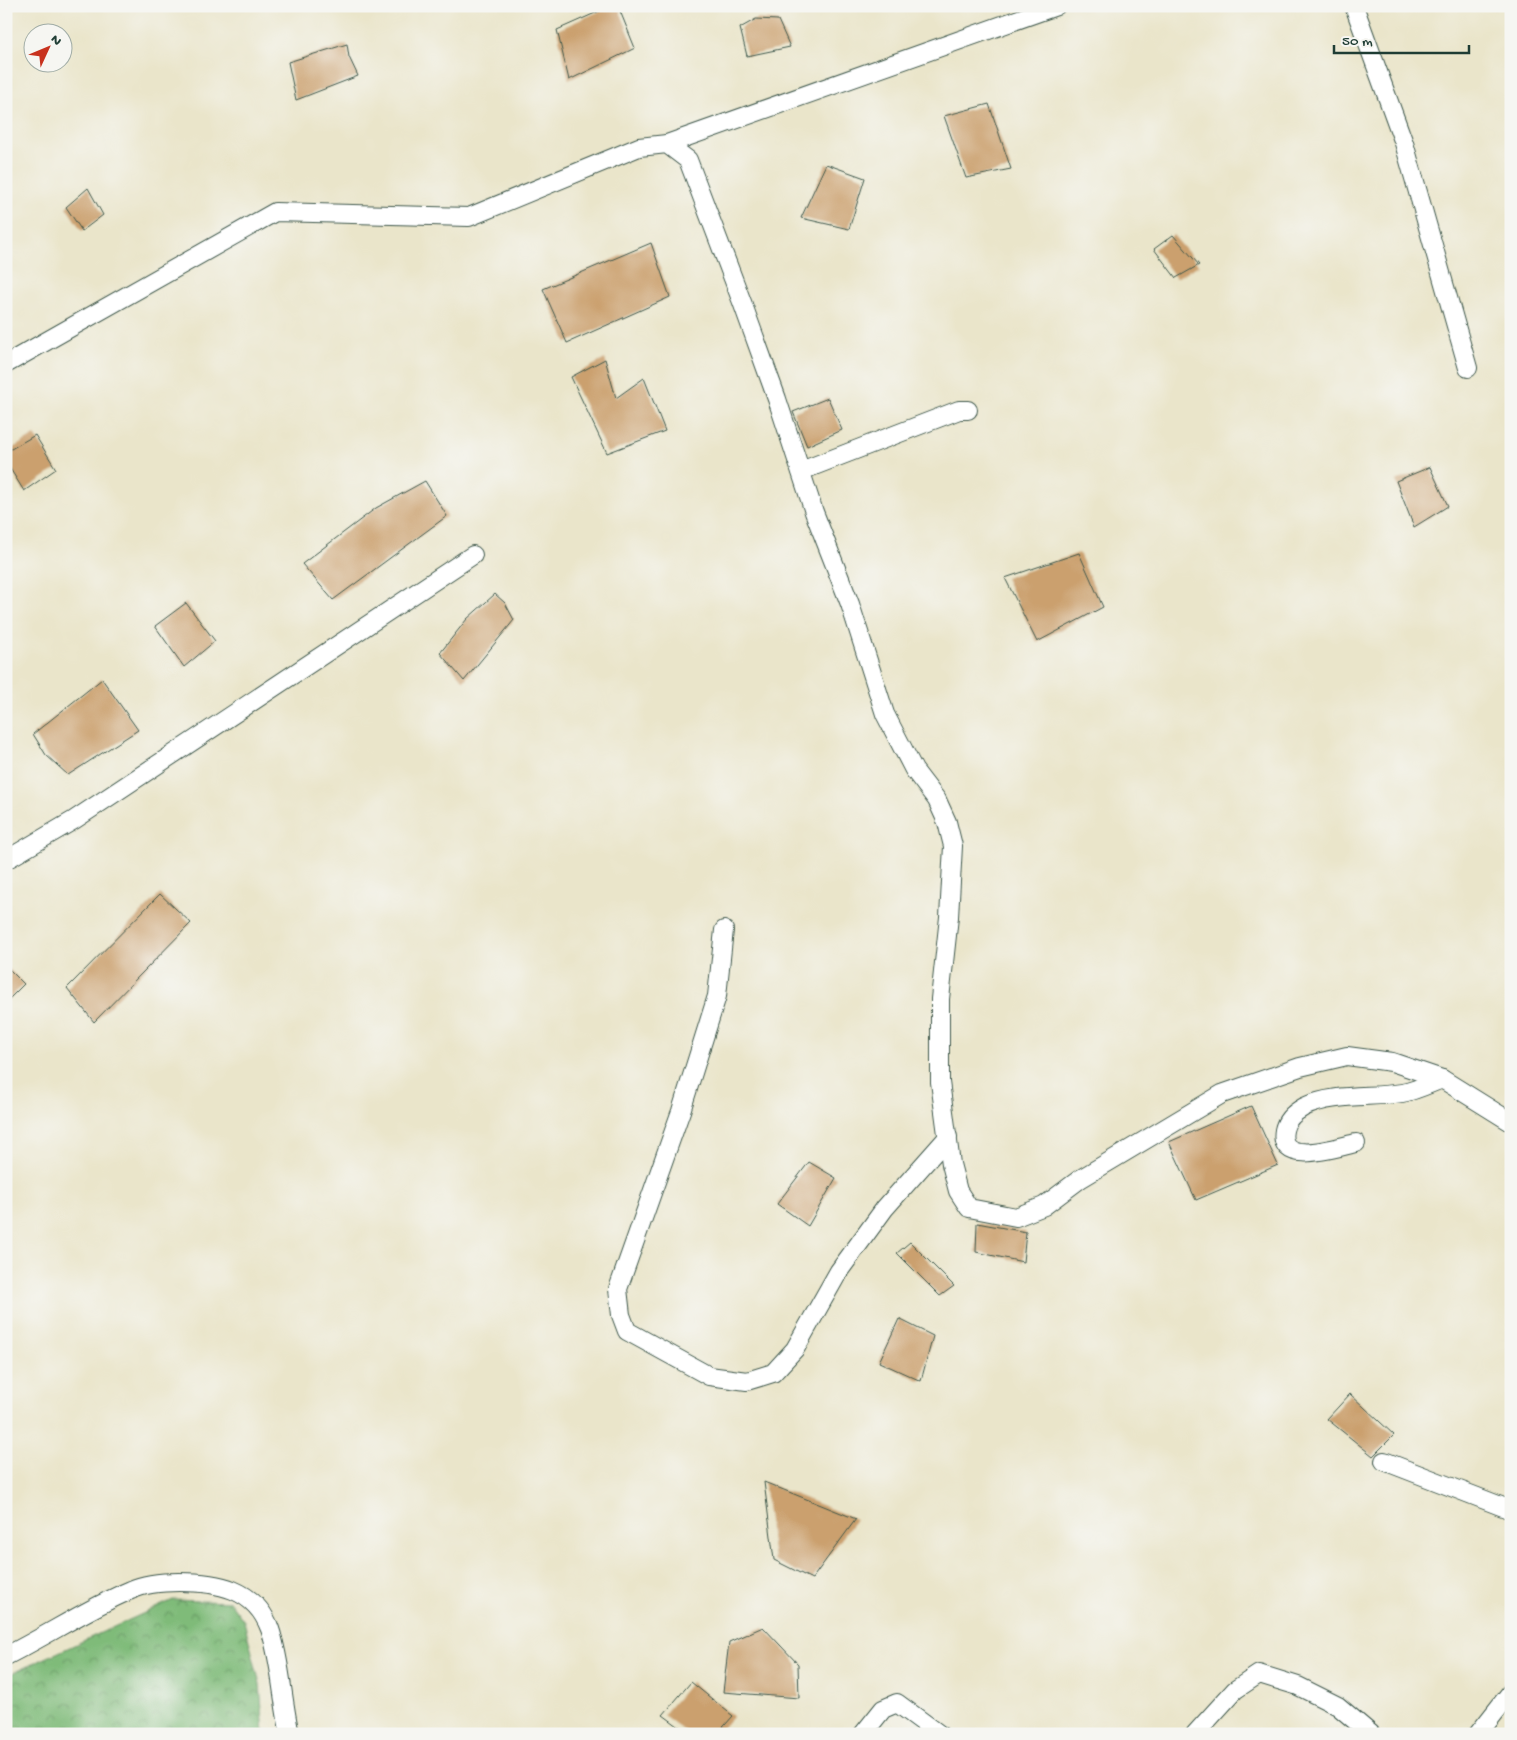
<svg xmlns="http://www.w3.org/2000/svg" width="1517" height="1740" font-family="'Gochi Hand',sans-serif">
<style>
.forest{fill:url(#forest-crowns);stroke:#4f7c56}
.building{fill:#cba06e}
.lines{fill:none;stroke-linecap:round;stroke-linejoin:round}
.minor-casing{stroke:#3d564a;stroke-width:20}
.minor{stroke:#fff;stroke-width:18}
</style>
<defs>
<pattern id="forest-crowns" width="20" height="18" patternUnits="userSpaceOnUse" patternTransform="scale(1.25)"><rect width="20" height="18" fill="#7fbb79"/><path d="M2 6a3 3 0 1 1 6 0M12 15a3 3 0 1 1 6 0" fill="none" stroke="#679964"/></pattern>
</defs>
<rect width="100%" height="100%" fill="#f6f6f2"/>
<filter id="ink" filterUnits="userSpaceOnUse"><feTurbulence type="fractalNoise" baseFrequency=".02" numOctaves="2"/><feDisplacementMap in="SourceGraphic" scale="10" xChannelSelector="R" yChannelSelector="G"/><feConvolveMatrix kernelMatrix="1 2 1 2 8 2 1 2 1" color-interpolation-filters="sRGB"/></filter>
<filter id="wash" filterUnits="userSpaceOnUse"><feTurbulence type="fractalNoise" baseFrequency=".0096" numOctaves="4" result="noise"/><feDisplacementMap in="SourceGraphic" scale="20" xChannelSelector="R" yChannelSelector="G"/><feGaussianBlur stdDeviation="1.12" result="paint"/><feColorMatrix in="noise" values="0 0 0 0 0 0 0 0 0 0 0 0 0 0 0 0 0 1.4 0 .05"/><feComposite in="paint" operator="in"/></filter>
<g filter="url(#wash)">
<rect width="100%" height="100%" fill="#eae5ca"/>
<!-- forest -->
<polygon class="forest" points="173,1600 230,1602 244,1621 260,1684 264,1734 6,1734 6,1676"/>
<g id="blocks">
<!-- building -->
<g class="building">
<polygon points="611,6 618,6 635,48 569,80 557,30"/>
<polygon points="756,19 778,20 790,47 747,56 740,28"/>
<polygon points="347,44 349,57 358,76 296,100 288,62"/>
<polygon points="989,104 1011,169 966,178 944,116"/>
<polygon points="826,164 865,178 849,229 801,218"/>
<polygon points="88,188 103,215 82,231 66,207"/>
<polygon points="1173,235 1199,265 1176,278 1154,249"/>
<polygon points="651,243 670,297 567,343 543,289"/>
<polygon points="605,359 616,398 644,378 665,431 607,453 571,377"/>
<polygon points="828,398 842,430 807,446 793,412"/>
<polygon points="35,435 56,469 24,491 6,462 6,452"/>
<polygon points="1430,467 1448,506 1414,527 1396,481"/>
<polygon points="425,481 447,516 333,600 302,564 376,508"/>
<polygon points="1079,553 1103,607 1037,642 1005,578"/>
<polygon points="495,594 505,603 514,620 464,681 440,653 467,619"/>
<polygon points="186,603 215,641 184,667 155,626"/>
<polygon points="102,679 138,730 68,775 46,755 33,734"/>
<polygon points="160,894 191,923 94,1022 67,988"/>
<polygon points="6,966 24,984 6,1002"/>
<polygon points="1251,1106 1278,1165 1196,1200 1169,1142"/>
<polygon points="809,1162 836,1178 808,1226 777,1204"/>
<polygon points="977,1223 1026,1232 1023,1262 976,1252"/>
<polygon points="910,1242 954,1286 940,1296 897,1253"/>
<polygon points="899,1319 933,1336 921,1381 879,1362"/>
<polygon points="1350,1394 1394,1435 1373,1456 1327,1419"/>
<polygon points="764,1482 856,1519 812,1579 774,1560"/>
<polygon points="763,1627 798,1664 799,1698 723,1692 729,1642"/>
<polygon points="691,1682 733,1716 717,1734 689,1734 663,1715"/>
</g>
</g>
</g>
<g filter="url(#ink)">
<use href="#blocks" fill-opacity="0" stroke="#3d564a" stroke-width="1"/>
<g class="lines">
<defs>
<g id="minor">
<polyline points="1354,6 1404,143 1468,368"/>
<polyline points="667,144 1056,6"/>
<polyline points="6,364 275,212 469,217 639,147 667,144 688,160 742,302 777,399 814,512 850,604 885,714 914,770 937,800 947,822 953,846 949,917 940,999 940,1082 951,1164 958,1191 969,1208 1016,1217 1044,1206 1080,1179 1222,1094 1300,1067 1347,1056 1392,1062 1442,1079 1511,1122"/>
<polyline points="801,471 959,410 968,410"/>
<polyline points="6,860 74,820 473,555"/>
<polyline points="724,930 717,996 681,1111 618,1289 621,1315 627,1331 709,1376 747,1381 773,1373 795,1349 839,1271 885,1208 948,1137"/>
<path d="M1356,1143C1337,1147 1277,1168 1284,1130C1286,1120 1295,1112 1304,1107C1333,1093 1371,1098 1402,1093C1415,1091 1429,1084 1442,1079"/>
<polyline points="1384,1461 1511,1510"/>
<path d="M6,1656C48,1635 88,1608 131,1590C146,1583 163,1582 179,1582C217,1582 255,1588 270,1629C281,1661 282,1700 290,1734"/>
<polyline points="863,1734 883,1709 897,1703 939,1734"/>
<polyline points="1195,1734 1235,1690 1259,1674 1298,1686 1338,1706 1371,1734"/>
<polyline points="1478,1734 1511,1692"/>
</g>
</defs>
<!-- minor casing -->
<use href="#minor" class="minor-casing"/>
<!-- minor -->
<use href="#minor" class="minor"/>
</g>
</g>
<!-- margin -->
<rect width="1517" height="1740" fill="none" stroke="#f6f6f2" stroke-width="25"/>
<!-- north arrow -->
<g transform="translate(48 48) rotate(46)"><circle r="24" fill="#f6f6f2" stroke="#a0aca6"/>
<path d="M0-4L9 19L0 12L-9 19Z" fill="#c8321e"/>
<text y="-8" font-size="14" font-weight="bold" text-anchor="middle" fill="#1f3d34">N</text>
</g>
<!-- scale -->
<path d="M1334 45v8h135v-8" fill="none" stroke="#1f3d34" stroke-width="2.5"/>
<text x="1342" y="45" font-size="15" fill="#1f3d34" stroke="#f6f6f2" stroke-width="4" paint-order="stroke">50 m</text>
</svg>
